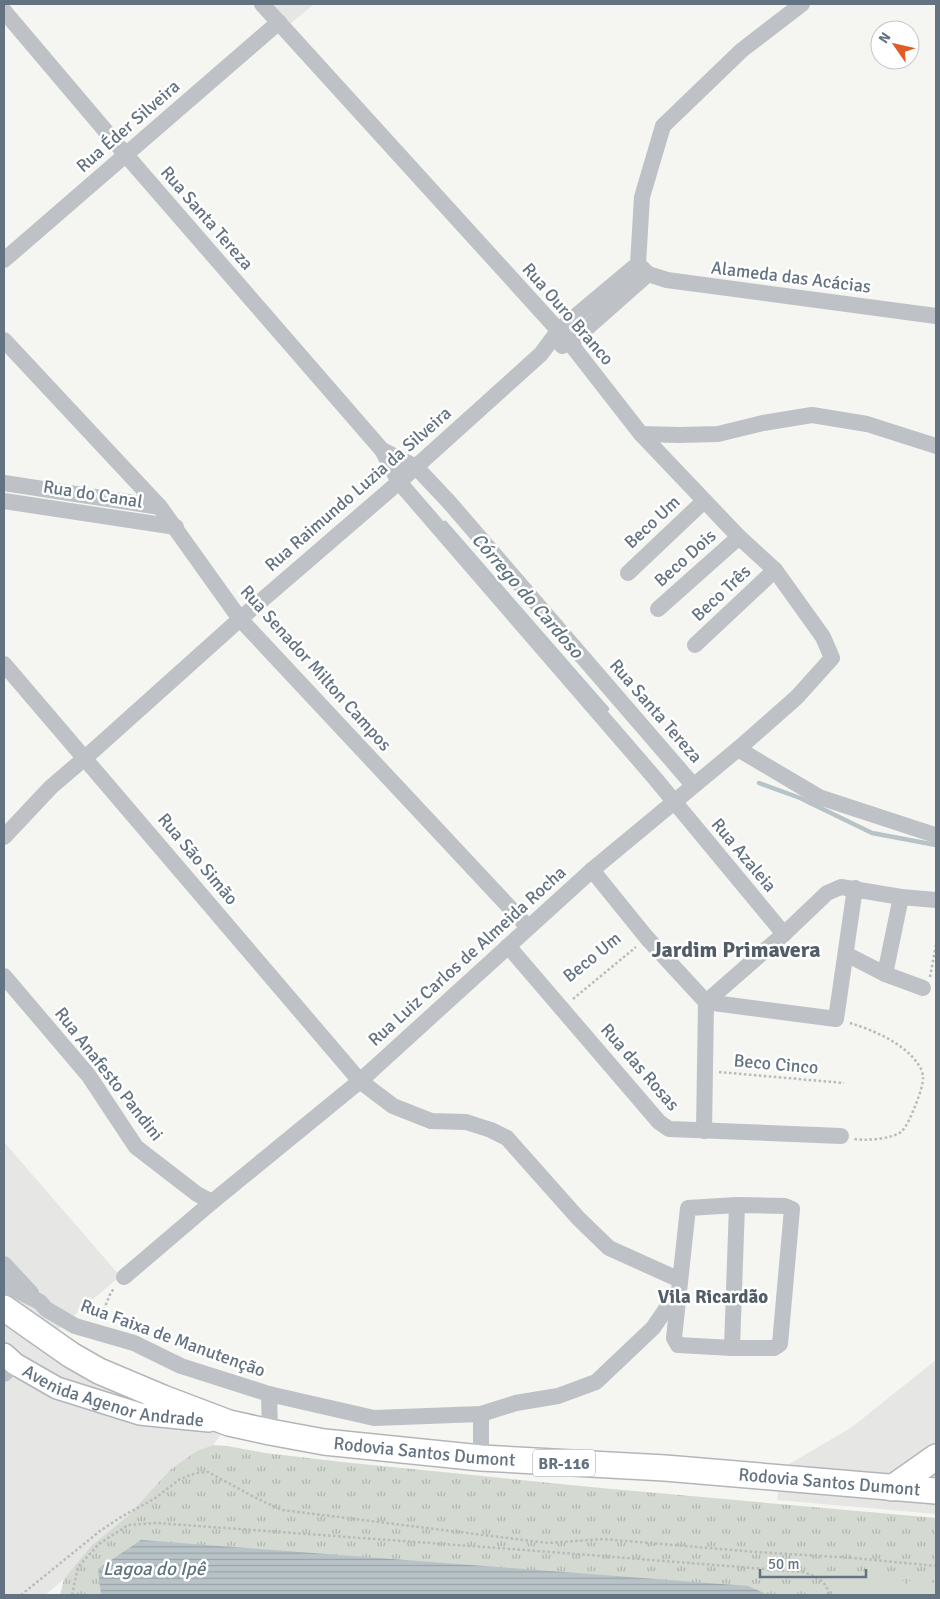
<svg xmlns="http://www.w3.org/2000/svg" width="940" height="1599" font-family="Signika,sans-serif">
<style>
.built{fill:#e6e7e5}
.park{fill:url(#park-tufts)}
.pitch{fill:#d4dad1}
.water{fill:url(#water-rules)}
.lines{fill:none;stroke-linecap:round;stroke-linejoin:round}
.stream{stroke:#b8c3c8;stroke-width:4.5}
.major-casing{stroke:#b1b5b9;stroke-width:24}
.highway-casing{stroke:#b3b6b9;stroke-width:28}
.path{stroke:#b8babd;stroke-width:2.5;stroke-dasharray:2.5 2.5;stroke-linecap:butt}
.minor{stroke:#bec1c5;stroke-width:16}
.major{stroke:#fff;stroke-width:21}
.highway{stroke:#fff;stroke-width:25}
.labels{text-anchor:middle;stroke-width:5;stroke-linejoin:round;paint-order:stroke}
.shield{fill:#fff;stroke:#929da8;stroke-width:1}
.shield-label{font-size:16px;font-weight:bold;fill:#647382}
.street-label{font-size:18px;fill:#647382;stroke:#fff}
.water-label{font-size:19px;font-style:italic;fill:#60757f;stroke:#fff}
.neighbourhood-label{font-size:19px;font-weight:bold;fill:#525d67;stroke:#fff}
.district-label{font-size:22px;font-weight:bold;fill:#525d67;stroke:#fff}
</style>
<defs>
<pattern id="park-tufts" width="24" height="20" patternUnits="userSpaceOnUse" patternTransform="scale(1.25)"><rect width="24" height="20" fill="#d4dad1"/><path d="M3 7l-1-3M5 7V3M7 7l1-3M15 17l-1-3M17 17v-4M19 17l1-3" fill="none" stroke="#b0b5af"/></pattern>
<pattern id="water-rules" width="6" height="5" patternUnits="userSpaceOnUse" patternTransform="scale(1.25)"><rect width="6" height="5" fill="#b8c3c8"/><path d="M0 2.5h6" fill="none" stroke="#99a3a8"/></pattern>
</defs>
<rect width="100%" height="100%" fill="#f5f5f1"/>
<!-- built -->
<g class="built">
<polygon points="273,4 314,4 290,24"/>
<polygon points="4,1142 120,1276 47,1339 229,1424 213,1445 197,1451 129,1515 91,1546 64,1579 45,1595 4,1595"/>
<polygon points="936,1360 936,1514 777,1500 781,1469 852,1427"/>
</g>
<!-- park -->
<polygon class="park" points="213,1445 227,1446 265,1453 342,1462 601,1488 936,1518 936,1595 60,1595 64,1579 91,1546 129,1515 171,1469 197,1451"/>
<!-- pitch -->
<g class="pitch">
<polygon points="835,1576 905,1581 903,1595 833,1595"/>
<polygon points="908,1581 936,1583 936,1595 907,1595"/>
</g>
<!-- water -->
<polygon class="water" points="141,1540 748,1586 766,1594 101,1595 98,1569"/>
<g class="lines">
<!-- stream -->
<g class="stream">
<polyline points="445,523 607,709"/>
<polyline points="759,783 800,798 872,833 936,845"/>
</g>
<defs>
<g id="major">
<path id="s1" d="M4,1354L15,1364L57,1388L140,1414L209,1421"/>
</g>
<g id="highway">
<path id="s2" d="M4,1308L71,1355L99,1371L163,1398L229,1423L270,1432L324,1442L481,1458L665,1468L936,1491"/>
<polyline points="892,1488 936,1457"/>
</g>
</defs>
<!-- major casing -->
<use href="#major" class="major-casing"/>
<!-- highway casing -->
<use href="#highway" class="highway-casing"/>
<!-- path -->
<g class="path">
<polyline points="930,977 936,945"/>
<polyline points="573,999 636,947"/>
<path d="M850,1023C873,1030 904,1043 918,1064C921,1067 923,1074 923,1078C924,1086 909,1125 902,1131C894,1139 865,1141 854,1139"/>
<polyline points="719,1072 844,1083"/>
<polyline points="100,1319 111,1292 115,1288"/>
<polyline points="21,1595 100,1531 121,1517 154,1499 180,1479 196,1473 208,1472 256,1498 282,1510 548,1543 603,1539 756,1552 854,1558 936,1566"/>
<path d="M72,1595L78,1567L99,1544L128,1525L157,1523L525,1550L803,1572C816,1576 827,1581 829,1595"/>
</g>
<!-- minor -->
<g class="minor">
<polyline points="802,4 742,50 663,126 642,197 638,264 648,274 667,280 936,316"/>
<polyline points="4,11 126,155 382,450 399,482 653,776 784,934"/>
<polyline points="4,260 279,22"/>
<polyline points="4,340 160,507 240,619 528,927"/>
<polyline points="562,346 570,343 648,274"/>
<polyline points="641,434 679,435 718,434 763,423 812,415 867,424 936,446"/>
<polyline points="382,450 416,467 449,502 693,785"/>
<polyline points="4,483 160,507"/>
<polyline points="4,501 176,527"/>
<polyline points="628,573 704,501"/>
<polyline points="658,609 739,537"/>
<polyline points="695,645 775,570"/>
<polyline points="4,664 360,1081 393,1106 431,1121 466,1122 491,1130 507,1138 578,1218 609,1248 680,1280"/>
<polyline points="738,749 819,797 935,835"/>
<polyline points="4,837 51,787 85,758 240,619 399,482 541,354 558,331 638,264"/>
<polyline points="592,870 647,938 706,1002 836,1019 855,888"/>
<polyline points="508,946 659,1122 669,1129 841,1136"/>
<polyline points="846,954 885,974 923,988"/>
<polyline points="885,974 901,897"/>
<polyline points="4,976 89,1076 136,1147 197,1194 212,1202"/>
<polyline points="704,1131 706,1002 784,934 827,893 841,887 901,897 936,900"/>
<polygon points="737,1205 785,1206 792,1209 780,1344 774,1348 732,1348 678,1345 674,1338 688,1208"/>
<polyline points="4,1264 31,1293"/>
<polyline points="124,1277 212,1202 360,1081 592,870 738,749 797,697 832,658 823,637 775,570 739,537 641,434 570,343 262,4"/>
<polyline points="4,1284 40,1302 46,1309 75,1326 134,1343 181,1366 269,1394 374,1418 481,1414 516,1403 558,1396 596,1382 653,1328 679,1290"/>
<polyline points="732,1348 737,1205"/>
<polyline points="4,1374 15,1364"/>
<polyline points="269,1394 270,1432"/>
<polyline points="481,1458 481,1414"/>
</g>
<!-- major -->
<use href="#major" class="major"/>
<!-- highway -->
<use href="#highway" class="highway"/>
</g>
<g class="labels">
<!-- shield labels -->
<rect class="shield" x="533" y="1449.5" width="62" height="27" rx="4"/>
<g class="shield-label">
<text x="564" y="1469">BR-116</text>
</g>
<!-- street labels -->
<g class="street-label">
<text transform="translate(128 126) rotate(-41)" y="6">Rua Éder Silveira</text>
<text transform="translate(207 218) rotate(49)" y="6">Rua Santa Tereza</text>
<text transform="translate(791 277) rotate(7)" y="6">Alameda das Acácias</text>
<text transform="translate(568 314) rotate(49)" y="6">Rua Ouro Branco</text>
<text transform="translate(358 489) rotate(-41)" y="6">Rua Raimundo Luzia da Silveira</text>
<text transform="translate(93 494) rotate(9)" y="6">Rua do Canal</text>
<text transform="translate(652 522) rotate(-43)" y="6">Beco Um</text>
<text transform="translate(685 558) rotate(-42)" y="6">Beco Dois</text>
<text transform="translate(721 593) rotate(-43)" y="6">Beco Três</text>
<text transform="translate(316 668) rotate(48)" y="6">Rua Senador Milton Campos</text>
<text transform="translate(656 711) rotate(49)" y="6">Rua Santa Tereza</text>
<text transform="translate(744 855) rotate(50)" y="6">Rua Azaleia</text>
<text transform="translate(198 859) rotate(50)" y="6">Rua São Simão</text>
<text transform="translate(467 956) rotate(-42)" y="6">Rua Luiz Carlos de Almeida Rocha</text>
<text transform="translate(592 957) rotate(-39)" y="6">Beco Um</text>
<text transform="translate(776 1064) rotate(5)" y="6">Beco Cinco</text>
<text transform="translate(640 1067) rotate(49)" y="6">Rua das Rosas</text>
<text transform="translate(109 1074) rotate(52)" y="6">Rua Anafesto Pandini</text>
<text transform="translate(173 1338) rotate(20)" y="6">Rua Faixa de Manutenção</text>
<text dy="6" stroke="none"><textPath href="#s1" startOffset="120">Avenida Agenor Andrade</textPath></text>
<text dy="6" stroke="none"><textPath href="#s2" startOffset="452">Rodovia Santos Dumont</textPath></text>
<text dy="6" stroke="none"><textPath href="#s2" startOffset="858">Rodovia Santos Dumont</textPath></text>
</g>
<!-- water labels -->
<g class="water-label">
<text transform="translate(528 595) rotate(49)" y="7">Córrego do Cardoso</text>
<text x="154" y="1575">Lagoa do Ipê</text>
</g>
<!-- neighbourhood labels -->
<g class="neighbourhood-label">
<text x="713" y="1303">Vila Ricardão</text>
</g>
<!-- district labels -->
<g class="district-label">
<text x="736" y="957">Jardim Primavera</text>
</g>
</g>
<!-- border -->
<rect width="940" height="1599" fill="none" stroke="#647382" stroke-width="10"/>
<!-- north arrow -->
<g transform="translate(895 45) rotate(304)"><circle r="24" fill="#ffffff" stroke="#c1c7cd"/>
<path d="M0-4L9 19L0 12L-9 19Z" fill="#e05c26"/>
<text y="-8" font-size="14" font-weight="bold" text-anchor="middle" fill="#647382">N</text>
</g>
<!-- scale -->
<path d="M760 1569v8h106v-8" fill="none" stroke="#647382" stroke-width="2.5"/>
<text x="768" y="1569" font-size="15" fill="#647382" stroke="#ffffff" stroke-width="4" paint-order="stroke">50 m</text>
</svg>
